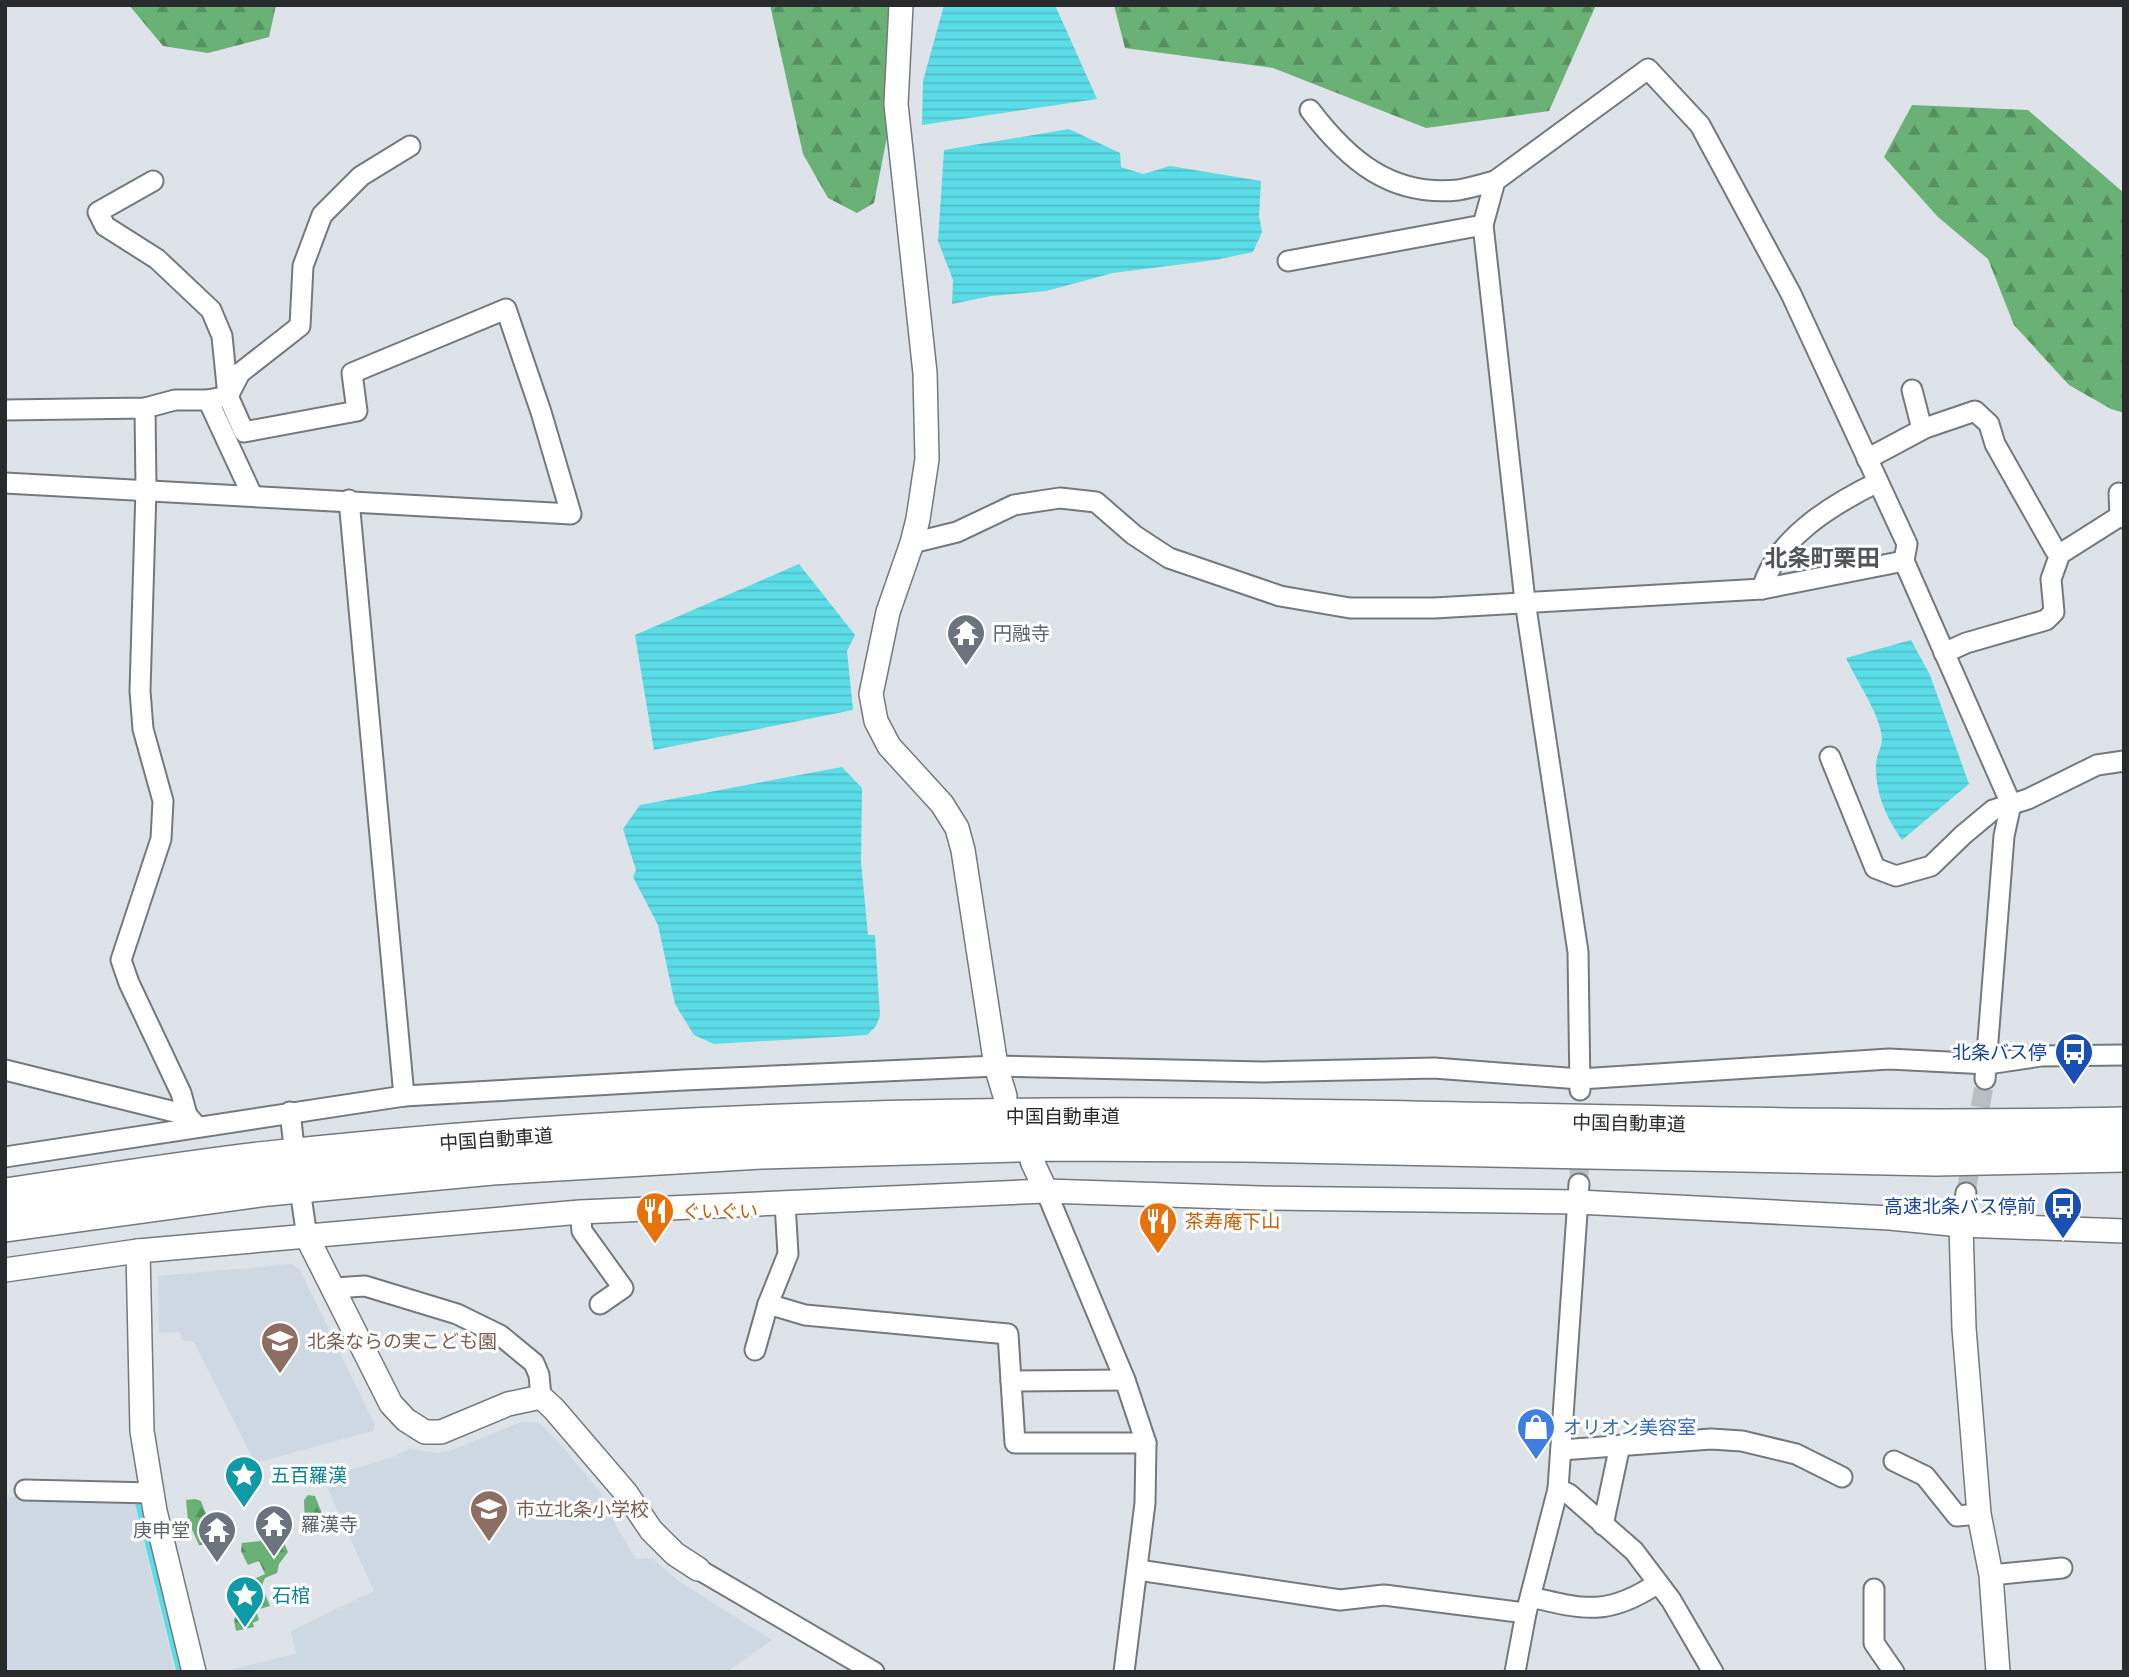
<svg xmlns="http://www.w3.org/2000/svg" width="2129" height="1677" font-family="'DejaVu Sans','Noto Sans JP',sans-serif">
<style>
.built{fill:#ced9e4}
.forest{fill:url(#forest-firs)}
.water{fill:url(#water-rules)}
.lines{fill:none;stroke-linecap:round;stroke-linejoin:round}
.stream{stroke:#5bdde7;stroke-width:5}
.minor-tunnel{stroke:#b9bec2;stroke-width:19;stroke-dasharray:19 10;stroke-linecap:butt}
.minor-casing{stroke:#75797e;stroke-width:23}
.tertiary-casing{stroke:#75797e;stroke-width:26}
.motorway-casing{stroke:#75797e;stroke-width:38}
.minor{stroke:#fff;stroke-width:19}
.tertiary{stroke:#fff;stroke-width:23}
.motorway{stroke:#fff;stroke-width:35}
.labels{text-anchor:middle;stroke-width:6;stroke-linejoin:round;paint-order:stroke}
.worship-label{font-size:19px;fill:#5b616d;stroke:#fff;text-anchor:start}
.transit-label{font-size:19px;fill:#164399;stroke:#fff;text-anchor:end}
.street-label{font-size:19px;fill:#282a2c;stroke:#fff}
.food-label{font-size:19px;fill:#c56008;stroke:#fff;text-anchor:start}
.education-label{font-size:19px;fill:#785e54;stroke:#fff;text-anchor:start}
.shop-label{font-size:19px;fill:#366cbe;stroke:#fff;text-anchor:start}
.culture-label{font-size:19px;fill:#0d838f;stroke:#fff;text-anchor:start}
.quarter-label{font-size:23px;font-weight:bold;fill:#515559;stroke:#fff}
</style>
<defs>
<pattern id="forest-firs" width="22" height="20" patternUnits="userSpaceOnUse" patternTransform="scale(1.75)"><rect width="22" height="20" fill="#69b175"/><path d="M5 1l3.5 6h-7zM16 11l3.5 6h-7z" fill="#569060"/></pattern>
<pattern id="water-rules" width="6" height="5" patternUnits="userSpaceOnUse" patternTransform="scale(1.75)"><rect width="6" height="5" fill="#5bdde7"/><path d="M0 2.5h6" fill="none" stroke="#4fbec6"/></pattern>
</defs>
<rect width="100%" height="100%" fill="#dde3e8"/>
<!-- built -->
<g class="built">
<polygon points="292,1264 300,1270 375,1425 373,1431 255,1463 194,1342 182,1340 180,1332 159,1333 158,1276"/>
<polygon points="521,1422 540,1423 560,1444 601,1493 617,1528 636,1559 652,1558 677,1580 772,1640 727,1672 221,1672 296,1654 291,1631 374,1591 323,1478 393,1457 409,1449 439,1453 452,1450"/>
<polygon points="5,1497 133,1497 175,1672 5,1672"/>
</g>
<!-- forest -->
<g class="forest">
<polygon points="129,5 276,5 269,37 208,53 163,46"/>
<polygon points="770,5 913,5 874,203 857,213 828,198 803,154"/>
<polygon points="1114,5 1596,5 1549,111 1426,128 1273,68 1125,48"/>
<polygon points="1912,105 2028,110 2124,193 2124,413 2111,409 2069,385 2014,325 1988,259 1938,217 1884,157"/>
<polygon points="308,1495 315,1496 326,1523 307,1530 305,1526 304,1500"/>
<path d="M195,1499L201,1501C206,1517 215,1525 213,1544L199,1545L188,1521L186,1500Z"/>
<polygon points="277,1536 281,1536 288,1552 279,1564 277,1573 265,1578 262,1585 263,1589 258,1591 254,1579 265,1574 259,1561 248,1565 241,1551 242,1543 271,1540"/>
<polygon points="265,1594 270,1606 256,1610 259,1620 253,1623 254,1627 236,1631 234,1620 241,1602"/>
</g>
<!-- water -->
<g class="water">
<polygon points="944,5 1055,5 1097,99 922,125 923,81"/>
<polygon points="1069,129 1120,153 1121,167 1143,174 1170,166 1261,181 1259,216 1262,232 1253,252 1215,260 1113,273 1046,291 991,296 952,304 953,280 938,241 944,150"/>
<polygon points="799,564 855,635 847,651 853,710 654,750 635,635"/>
<path d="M1911,640L1930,675L1969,784L1902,840C1886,817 1875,793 1876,765C1876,756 1882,747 1882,738C1880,714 1856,680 1846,658Z"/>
<polygon points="842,767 862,788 861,862 868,935 875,935 880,1016 876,1026 867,1035 714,1044 694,1035 675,1004 658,925 633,877 636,870 623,829 640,805"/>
</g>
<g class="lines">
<!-- stream -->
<polyline class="stream" points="136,1497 179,1672"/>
<!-- minor-tunnel -->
<g class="minor-tunnel">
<polyline points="1579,1184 1580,1090"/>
<polyline points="1966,1193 1985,1079"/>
</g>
<defs>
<g id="minor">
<path d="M1310,110C1348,160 1391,197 1458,190C1471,188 1483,184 1495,181"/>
<polyline points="1288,261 1483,225"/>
<polyline points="1912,390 1922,429"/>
<polyline points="208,400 252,495"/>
<polyline points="145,408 146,489 140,691 143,729 163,801 161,839 121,960 129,983 181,1093 187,1115"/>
<polyline points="5,410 145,408 175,400 208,400 228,396 240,373 300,326 303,266 322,215 361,176 410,146"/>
<polyline points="1867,459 1925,428 1975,411 1989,424 1995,444 2055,550 2060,554"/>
<polyline points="5,483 571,514 541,412 506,309 352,373 357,411 244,432 228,396 222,336 211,310 157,259 105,226 98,212 153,181"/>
<polyline points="2119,493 2120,516"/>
<polyline points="349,500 404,1096"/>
<polyline points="912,543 957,532 1014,505 1060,498 1096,502 1134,535 1169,558 1280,596 1350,608 1434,608 1762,589 1904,561"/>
<path d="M1762,589C1776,538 1833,504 1878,482"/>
<polyline points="1944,653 1966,643 2046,620 2054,612 2051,579 2060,554 2120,516 2124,518"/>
<polyline points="1830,757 1875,868 1896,876 1931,866 1963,835 1993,810 2028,799 2097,765 2124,761"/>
<polyline points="5,1070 187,1115 194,1123"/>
<polyline points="1580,1090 1578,952 1525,601 1483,225 1495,181 1648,69 1700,125 1791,294 1907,544 1904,561 2011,804 2004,836 1985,1079"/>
<polyline points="290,1112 293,1138"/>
<polyline points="5,1157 404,1096 684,1080 996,1066 1263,1072 1434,1068 1580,1079 1889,1059 1988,1064 2041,1056 2124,1055"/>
<polyline points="1046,1191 1125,1380 1146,1443 1145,1503 1124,1672"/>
<polyline points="302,1203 307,1237"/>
<polyline points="580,1212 582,1231 623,1288 600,1304"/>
<polyline points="1961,1225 1966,1193"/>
<polyline points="334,1288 365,1286 457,1314 500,1335 534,1363 539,1375 541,1397"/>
<polyline points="768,1304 805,1315 1008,1334 1015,1443 1146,1443"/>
<polyline points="755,1350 768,1304 788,1254 785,1203"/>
<polyline points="1011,1381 1125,1380"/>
<polyline points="1561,1450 1711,1439 1742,1441 1796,1454 1842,1477"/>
<polyline points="1894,1461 1925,1476 1957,1516 1979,1514"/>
<polyline points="1558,1489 1569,1494 1634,1551 1671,1600 1713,1672"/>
<polyline points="25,1490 152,1493"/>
<polyline points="1603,1525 1620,1445"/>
<polyline points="698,1569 874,1672"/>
<polyline points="1138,1570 1340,1600 1384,1595 1526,1613"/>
<polyline points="1991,1575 2062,1568"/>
<polyline points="1874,1589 1874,1643 1894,1672"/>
<path d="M1531,1597C1585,1610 1609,1616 1658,1583"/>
<polyline points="1515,1672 1526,1613 1558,1489 1579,1184"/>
</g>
<g id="tertiary">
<polyline points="901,5 896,104 925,373 927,459 918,519 912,543 888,612 871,694 876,721 889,746 942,804 957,828 963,850 996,1066 1005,1096"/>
<polyline points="1032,1161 1046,1191"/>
<polyline points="1961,1225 1964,1328 1979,1514 1991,1575 1998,1672"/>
<polyline points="307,1237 391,1404 406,1420 425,1432 441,1432 508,1404 541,1397 554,1409 626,1493 651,1530 675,1554 698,1569"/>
<polyline points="138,1251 142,1431 155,1511 194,1672"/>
<polyline points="5,1270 138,1251 580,1212 1046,1191 1260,1198 1578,1202 1890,1218 1961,1225 2124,1231"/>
</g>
<g id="motorway">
<path d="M5,1196C90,1184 174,1170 259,1160C520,1131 784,1118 1047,1116C1406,1113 1765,1133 2124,1125"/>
<polyline points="5,1224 268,1188 492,1167 761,1151 1050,1143 1244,1144 1936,1158 2124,1154"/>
</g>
</defs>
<!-- minor casing -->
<use href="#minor" class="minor-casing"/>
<!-- tertiary casing -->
<use href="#tertiary" class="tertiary-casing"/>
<!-- motorway casing -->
<use href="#motorway" class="motorway-casing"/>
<!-- minor -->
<use href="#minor" class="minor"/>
<!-- tertiary -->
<use href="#tertiary" class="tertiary"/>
<!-- motorway -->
<use href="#motorway" class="motorway"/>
</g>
<!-- icons -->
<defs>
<symbol id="temple-pin" viewBox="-11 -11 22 30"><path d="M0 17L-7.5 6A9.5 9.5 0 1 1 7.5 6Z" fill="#6b7280" stroke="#fff"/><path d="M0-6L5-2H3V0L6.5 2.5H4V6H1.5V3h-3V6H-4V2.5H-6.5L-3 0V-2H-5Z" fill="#fff"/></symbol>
<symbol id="bus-pin" viewBox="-11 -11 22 30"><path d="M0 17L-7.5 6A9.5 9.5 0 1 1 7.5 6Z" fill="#1a4fb4" stroke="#fff"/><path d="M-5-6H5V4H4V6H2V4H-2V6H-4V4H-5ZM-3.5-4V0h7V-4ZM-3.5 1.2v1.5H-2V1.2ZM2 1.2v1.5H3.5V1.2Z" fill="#fff"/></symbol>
<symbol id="restaurant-pin" viewBox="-11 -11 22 30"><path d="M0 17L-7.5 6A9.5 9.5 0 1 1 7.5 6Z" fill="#e8710a" stroke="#fff"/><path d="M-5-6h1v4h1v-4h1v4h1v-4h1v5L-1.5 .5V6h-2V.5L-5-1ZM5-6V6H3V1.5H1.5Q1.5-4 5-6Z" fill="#fff"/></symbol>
<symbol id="school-pin" viewBox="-11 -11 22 30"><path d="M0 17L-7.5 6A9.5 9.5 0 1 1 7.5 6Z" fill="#8d6e63" stroke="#fff"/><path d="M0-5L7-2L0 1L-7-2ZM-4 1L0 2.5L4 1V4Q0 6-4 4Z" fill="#fff"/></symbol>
<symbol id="shop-pin" viewBox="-11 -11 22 30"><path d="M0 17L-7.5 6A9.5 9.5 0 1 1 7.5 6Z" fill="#3f7fe0" stroke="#fff"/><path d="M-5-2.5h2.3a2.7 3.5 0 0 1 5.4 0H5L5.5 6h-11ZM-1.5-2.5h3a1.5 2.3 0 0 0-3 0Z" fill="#fff"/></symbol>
<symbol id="sight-pin" viewBox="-11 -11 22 30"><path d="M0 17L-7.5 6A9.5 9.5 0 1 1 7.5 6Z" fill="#0f9aa8" stroke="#fff"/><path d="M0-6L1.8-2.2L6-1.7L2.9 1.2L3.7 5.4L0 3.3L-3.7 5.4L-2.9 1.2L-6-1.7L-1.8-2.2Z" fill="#fff"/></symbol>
</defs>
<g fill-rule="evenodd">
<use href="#temple-pin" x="944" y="611" width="44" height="60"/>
<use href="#bus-pin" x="2052" y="1030" width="44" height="60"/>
<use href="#bus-pin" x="2041" y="1184" width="44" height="60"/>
<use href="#restaurant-pin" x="633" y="1189" width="44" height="60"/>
<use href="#restaurant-pin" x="1136" y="1199" width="44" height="60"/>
<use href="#school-pin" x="258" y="1319" width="44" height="60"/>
<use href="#shop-pin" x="1514" y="1405" width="44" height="60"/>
<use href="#sight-pin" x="222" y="1453" width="44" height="60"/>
<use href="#school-pin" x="467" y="1487" width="44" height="60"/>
<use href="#temple-pin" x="252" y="1502" width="44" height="60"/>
<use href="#temple-pin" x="195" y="1508" width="44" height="60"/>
<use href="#sight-pin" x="223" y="1573" width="44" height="60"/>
</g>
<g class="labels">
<!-- worship labels -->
<g class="worship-label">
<text x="993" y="640">円融寺</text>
<text x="301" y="1531">羅漢寺</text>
<text x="190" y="1537" text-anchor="end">庚申堂</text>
</g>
<!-- transit labels -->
<g class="transit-label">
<text x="2047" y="1059">北条バス停</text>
<text x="2036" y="1213">高速北条バス停前</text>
</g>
<!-- street labels -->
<g class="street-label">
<text x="1063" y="1123">中国自動車道</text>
<text transform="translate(1629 1123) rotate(1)" y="7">中国自動車道</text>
<text transform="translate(496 1139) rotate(-4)" y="7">中国自動車道</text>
</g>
<!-- food labels -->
<g class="food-label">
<text x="682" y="1218">ぐいぐい</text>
<text x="1185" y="1228">茶寿庵下山</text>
</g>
<!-- education labels -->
<g class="education-label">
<text x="307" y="1348">北条ならの実こども園</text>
<text x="516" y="1516">市立北条小学校</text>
</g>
<!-- shop labels -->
<g class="shop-label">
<text x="1563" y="1434">オリオン美容室</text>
</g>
<!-- culture labels -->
<g class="culture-label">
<text x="271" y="1482">五百羅漢</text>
<text x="272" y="1602">石棺</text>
</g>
<!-- quarter labels -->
<g class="quarter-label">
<text x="1822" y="566">北条町栗田</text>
</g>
</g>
<!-- border -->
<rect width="2129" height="1677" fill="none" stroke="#282a2c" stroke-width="14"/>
</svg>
